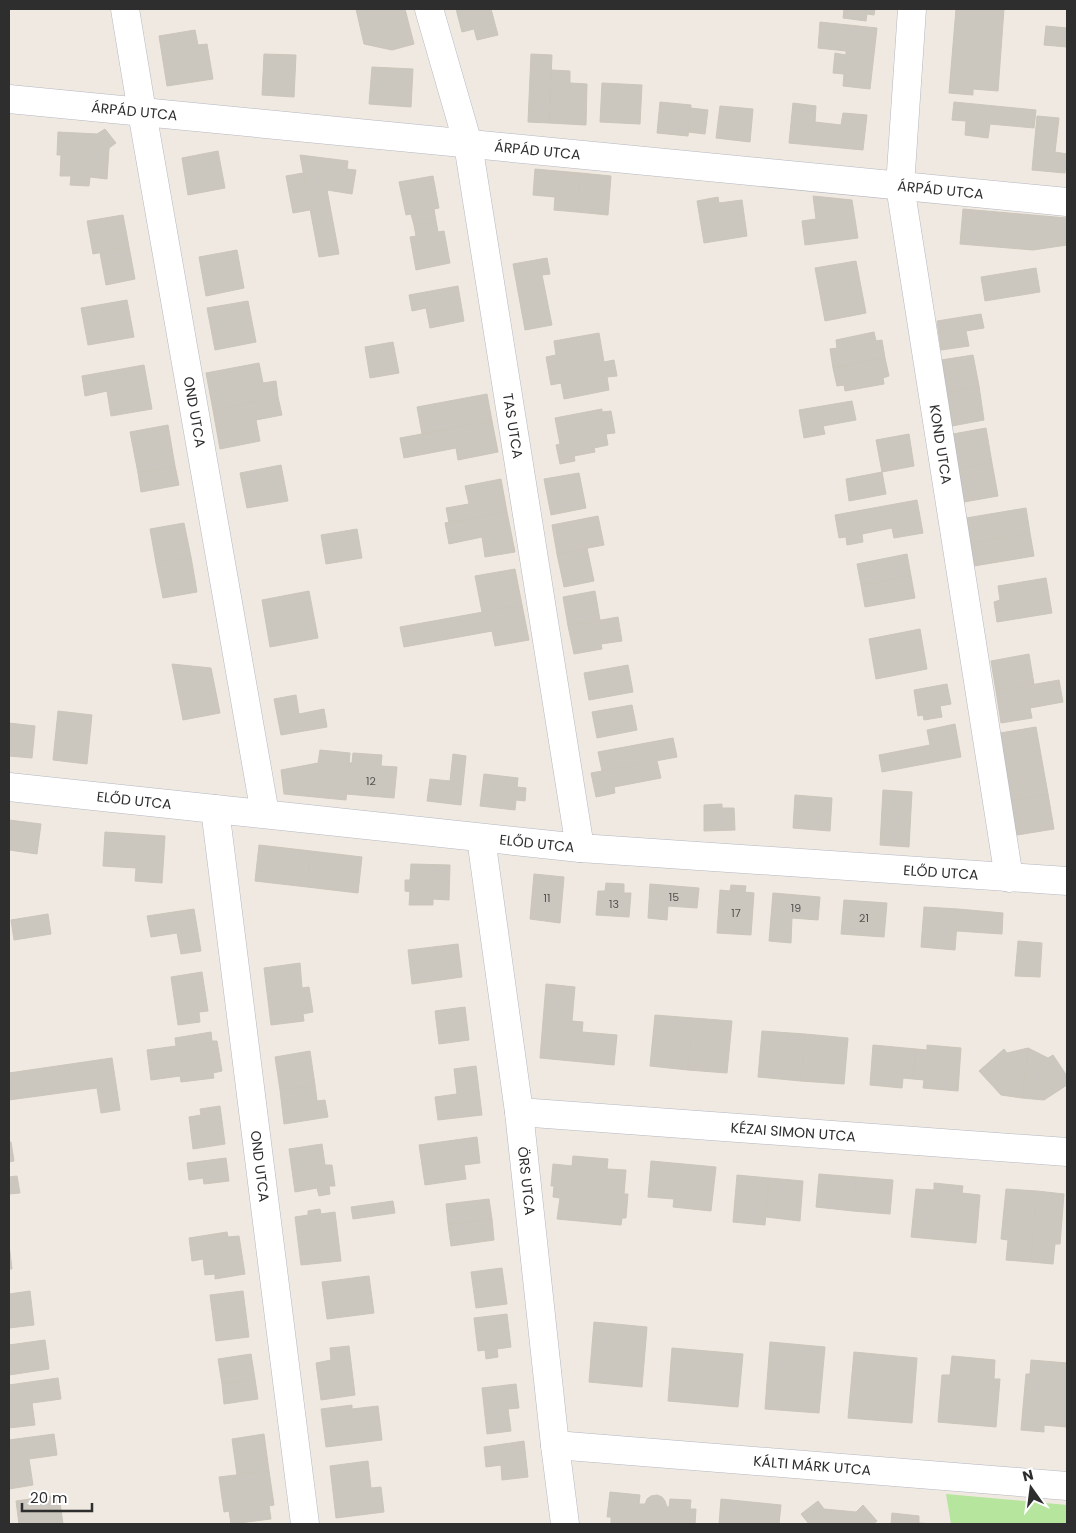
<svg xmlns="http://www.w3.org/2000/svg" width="1076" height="1533" font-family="Poppins,sans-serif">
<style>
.green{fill:#b6e59e}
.building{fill:#cbc7bf;stroke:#cbc5ba}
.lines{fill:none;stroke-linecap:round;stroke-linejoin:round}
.minor-casing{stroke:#b4b7c1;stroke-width:29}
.minor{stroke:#fff;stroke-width:28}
.labels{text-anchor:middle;stroke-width:4.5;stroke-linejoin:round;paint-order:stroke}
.number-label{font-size:11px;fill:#555452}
.street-label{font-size:14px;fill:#2e2e2e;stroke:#fff}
</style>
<rect width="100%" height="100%" fill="#efe9e1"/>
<!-- green -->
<polygon class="green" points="946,1494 1067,1505 1067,1524 951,1524"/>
<!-- building -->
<g class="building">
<polygon points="356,9 405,9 414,44 392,50 364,44"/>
<polygon points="456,9 491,9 498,35 477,40 474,29 462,32"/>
<polygon points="844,9 875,9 874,15 867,14 866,21 843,18"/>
<polygon points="956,9 1004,9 998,91 973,89 973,95 949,93"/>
<polygon points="820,22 877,28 870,89 843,86 844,74 833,73 835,53 846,55 846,51 818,48"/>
<polygon points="1046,26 1067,28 1067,47 1044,45"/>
<polygon points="195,30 198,45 207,44 213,79 167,86 159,36"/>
<polygon points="264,54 296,55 294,97 262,95"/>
<polygon points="531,54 552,55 549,123 528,122"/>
<polygon points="372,67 413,69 411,107 369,104"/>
<polygon points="551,70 570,71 570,83 587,84 586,125 549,123"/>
<polygon points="602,83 642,85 640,124 600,122"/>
<polygon points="660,102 691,105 688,136 657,133"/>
<polygon points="954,102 1036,110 1034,128 990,124 988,138 965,135 966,121 952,120"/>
<polygon points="793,103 816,106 815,122 841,125 843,113 867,115 863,150 789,143"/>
<polygon points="720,106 753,109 750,142 716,138"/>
<polygon points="691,108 708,110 705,134 688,132"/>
<polygon points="1037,116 1059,118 1055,152 1067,154 1065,173 1032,170"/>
<polygon points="105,129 116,143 109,148 107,179 90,177 89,186 70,185 71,176 60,176 61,155 57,155 58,132 97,134"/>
<polygon points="218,151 225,188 188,195 182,158"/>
<polygon points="300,155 348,161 347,169 356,170 352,194 327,190 339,254 319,257"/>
<polygon points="535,169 580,173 577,212 554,210 555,197 533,195"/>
<polygon points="303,173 310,210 293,213 286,176"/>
<polygon points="580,173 611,176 608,215 577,212"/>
<polygon points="433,176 439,208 434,209 436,221 414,225 411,214 406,215 399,182"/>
<polygon points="813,196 852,200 858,238 805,245 802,221 816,219"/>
<polygon points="718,197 719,203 742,200 747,236 704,243 697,201"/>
<polygon points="963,209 1067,218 1067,245 1033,250 960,244"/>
<polygon points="123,215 129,247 93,254 87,221"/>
<polygon points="436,221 438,232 444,231 450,263 416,270 410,237 416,236 414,225"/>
<polygon points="129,247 135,279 106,285 100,253"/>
<polygon points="237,250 244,288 206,296 199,257"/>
<polygon points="547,258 550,274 542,275 552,325 525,330 513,264"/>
<polygon points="856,261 866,313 825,321 815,268"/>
<polygon points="1036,268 1040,292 985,301 981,277"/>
<polygon points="458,286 464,321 430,328 426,308 412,311 409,295"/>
<polygon points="127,300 134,337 88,345 81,308"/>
<polygon points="248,301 256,342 215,350 207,308"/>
<polygon points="981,314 984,328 966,331 969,346 941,350 937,321"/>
<polygon points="874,332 876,341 882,340 885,358 833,368 830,349 837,348 836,340"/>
<polygon points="599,333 604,362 614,360 617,376 607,377 609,390 564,399 561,383 551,385 546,357 556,355 554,341"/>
<polygon points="393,342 399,373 370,378 365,347"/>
<polygon points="973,355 979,386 947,392 941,360"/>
<polygon points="885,358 889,376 883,378 884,384 845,391 844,385 837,386 833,368"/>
<polygon points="259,363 263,383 276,381 278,397 213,410 206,373"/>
<polygon points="144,365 152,409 111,416 107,391 85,396 82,376"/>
<polygon points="979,386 984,420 952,426 947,392"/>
<polygon points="487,394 492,421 422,434 417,407"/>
<polygon points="278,397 282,415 256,420 260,441 220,449 213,410"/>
<polygon points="852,401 856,420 823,426 825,434 804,438 799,410"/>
<polygon points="602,409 602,412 611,411 615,433 606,434 608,445 594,448 595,452 574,456 575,461 560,464 556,445 560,444 555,418"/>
<polygon points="492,421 498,452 458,460 456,448 404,458 400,438"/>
<polygon points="168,425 175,466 138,473 130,432"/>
<polygon points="986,428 992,463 959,469 953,434"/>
<polygon points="909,434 914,466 882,472 876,440"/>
<polygon points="992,463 998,496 964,502 959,469"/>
<polygon points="281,465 288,501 247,508 240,473"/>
<polygon points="175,466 179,485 141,492 138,473"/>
<polygon points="882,472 886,494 849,501 846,479"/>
<polygon points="579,473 586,508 551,515 544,479"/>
<polygon points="501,479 507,512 449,523 446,508 469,504 465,486"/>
<polygon points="917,500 923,533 894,538 892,528 862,534 863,542 847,545 846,537 839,538 835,515"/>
<polygon points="1026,508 1030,533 971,543 966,518"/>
<polygon points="507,512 515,552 485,557 482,537 449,544 445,523"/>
<polygon points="598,516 604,545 557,554 552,525"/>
<polygon points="184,523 191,557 156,563 150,529"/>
<polygon points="357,529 362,558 326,564 321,535"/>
<polygon points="1030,533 1034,556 974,566 971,543"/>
<polygon points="587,548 594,581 564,587 557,554"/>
<polygon points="907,554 911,576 861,585 857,564"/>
<polygon points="191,557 197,592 163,598 156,563"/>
<polygon points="515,569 522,605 482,612 475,576"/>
<polygon points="911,576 915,598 865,607 861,585"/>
<polygon points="1046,578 1052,613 997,622 994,602 1000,600 998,586"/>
<polygon points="309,591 318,638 270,647 262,600"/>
<polygon points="595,591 600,620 568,626 563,597"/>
<polygon points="522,605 529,640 495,646 492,631 404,647 400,627"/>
<polygon points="618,617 622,641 601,644 602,649 574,654 568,626"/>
<polygon points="920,629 927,669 876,679 869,639"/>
<polygon points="1029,654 1034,684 996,691 991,661"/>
<polygon points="172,664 211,668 220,713 183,720"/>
<polygon points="628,665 633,692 589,700 584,673"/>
<polygon points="1059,680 1063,702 1030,708 1032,718 1001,723 996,691"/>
<polygon points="947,684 951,704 940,706 942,717 924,720 923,715 918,716 914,690"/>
<polygon points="296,695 299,714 324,709 327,727 281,735 274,699"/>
<polygon points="632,705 637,730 597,738 592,712"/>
<polygon points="58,711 92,715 87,764 53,760"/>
<polygon points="9,723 35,726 32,758 9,756"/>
<polygon points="955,724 961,757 882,772 879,755 930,745 927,730"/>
<polygon points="1036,727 1048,794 1011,800 1000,733"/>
<polygon points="673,738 677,757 602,771 598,752"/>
<polygon points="320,750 350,753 346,800 284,794 281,770 318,763"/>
<polygon points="353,753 382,755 381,766 397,767 394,798 346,794 349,763 352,763"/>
<polygon points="453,754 466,756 461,805 427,801 430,779 450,781"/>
<polygon points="657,761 661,778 614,787 615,793 596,797 591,773"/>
<polygon points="484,774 518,778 517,787 526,788 525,801 516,800 515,810 480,806"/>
<polygon points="883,790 912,792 909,847 880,845"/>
<polygon points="1048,794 1054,829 1017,835 1011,800"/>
<polygon points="795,795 832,798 830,831 793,828"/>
<polygon points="722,804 722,808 734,808 735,830 704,831 704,805"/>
<polygon points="9,820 41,824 37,854 9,850"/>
<polygon points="105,832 165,836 162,883 135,881 136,868 103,866"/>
<polygon points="259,845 311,851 307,887 255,881"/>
<polygon points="311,851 362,857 358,893 307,887"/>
<polygon points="411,864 450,865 449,900 433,899 433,905 409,905 410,892 405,891 405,880 410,880"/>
<polygon points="534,874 564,877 560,923 530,919"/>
<polygon points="606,883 624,884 624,893 631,893 629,917 596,915 598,891 605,891"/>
<polygon points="650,884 699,888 697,908 668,906 667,920 648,918"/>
<polygon points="731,885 746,886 745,892 754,893 751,935 717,933 720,890 730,891"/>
<polygon points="773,893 820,897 818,920 792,918 791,943 769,941"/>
<polygon points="844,900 887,903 884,937 841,934"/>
<polygon points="924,907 958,909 955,950 921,947"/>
<polygon points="194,909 201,951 181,954 177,933 151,937 147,916"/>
<polygon points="958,909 1003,913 1002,934 957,931"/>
<polygon points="48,914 51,934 14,940 11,920"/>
<polygon points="1018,941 1042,943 1040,977 1015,976"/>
<polygon points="458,944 462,977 412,984 408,950"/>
<polygon points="300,963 302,988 309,987 313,1012 303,1014 304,1021 271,1025 264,968"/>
<polygon points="202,972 208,1011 199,1012 200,1022 178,1025 171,977"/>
<polygon points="546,984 575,987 572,1021 583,1022 582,1032 617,1035 614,1065 540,1058"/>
<polygon points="465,1007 469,1040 439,1044 435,1011"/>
<polygon points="655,1015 693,1018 688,1070 650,1066"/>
<polygon points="693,1018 732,1021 727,1073 688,1070"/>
<polygon points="762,1031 805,1034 801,1081 758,1077"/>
<polygon points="211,1032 212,1041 217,1041 222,1071 213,1073 214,1078 181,1082 180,1076 151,1080 147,1050 176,1046 175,1038"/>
<polygon points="805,1034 848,1038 844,1084 801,1081"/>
<polygon points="873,1045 916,1049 913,1079 903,1078 902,1088 870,1085"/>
<polygon points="927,1045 961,1048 958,1091 923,1088 924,1080 913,1079 916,1049 927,1050"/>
<polygon points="1028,1048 1048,1058 1053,1055 1067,1076 1067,1085 1044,1100 1022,1098"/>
<polygon points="1028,1048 1022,1098 1001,1095 979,1071 1004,1049 1007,1053"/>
<polygon points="310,1051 315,1085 280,1090 275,1057"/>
<polygon points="112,1058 120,1110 101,1113 97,1088 9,1100 9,1073"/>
<polygon points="476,1066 482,1115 438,1120 435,1097 457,1094 454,1069"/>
<polygon points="315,1085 317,1101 325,1100 328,1117 284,1124 280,1090"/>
<polygon points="220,1106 225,1144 193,1149 189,1117 201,1115 200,1109"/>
<polygon points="477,1137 480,1163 464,1165 466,1179 425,1185 419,1145"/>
<polygon points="9,1142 11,1142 14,1161 9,1162"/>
<polygon points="322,1144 325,1165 332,1165 335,1186 329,1186 330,1194 319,1196 317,1188 295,1192 289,1149"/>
<polygon points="573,1156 608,1159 607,1169 626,1170 624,1194 628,1194 626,1218 622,1218 621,1225 557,1219 560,1198 553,1197 554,1186 551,1186 553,1164 572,1166"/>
<polygon points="226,1158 229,1181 204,1184 203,1178 189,1180 187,1163"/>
<polygon points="651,1161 716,1167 711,1211 673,1207 674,1199 648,1197"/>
<polygon points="819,1174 856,1177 853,1211 816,1207"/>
<polygon points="737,1175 769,1178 765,1225 733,1222"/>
<polygon points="17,1176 20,1193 9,1194 9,1177"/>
<polygon points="856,1177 893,1180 890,1214 853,1211"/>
<polygon points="769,1178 803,1181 800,1221 766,1217"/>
<polygon points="934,1183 963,1186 962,1193 980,1195 976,1243 911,1237 916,1189 934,1190"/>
<polygon points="1006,1189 1037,1191 1031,1262 1006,1260 1008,1240 1001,1239"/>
<polygon points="1037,1191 1064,1194 1060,1244 1055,1244 1053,1264 1031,1262"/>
<polygon points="489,1199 492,1219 448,1224 446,1204"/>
<polygon points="393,1201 395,1213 353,1219 351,1207"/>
<polygon points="320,1209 321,1214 335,1212 341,1261 301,1265 295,1217 308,1215 308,1211"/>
<polygon points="492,1219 494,1240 451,1246 448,1224"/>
<polygon points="227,1232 228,1237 239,1236 245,1274 215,1279 215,1274 205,1275 203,1259 192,1261 189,1238"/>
<polygon points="9,1244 12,1269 9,1269"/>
<polygon points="502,1268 507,1304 476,1308 471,1272"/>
<polygon points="369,1276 374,1313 327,1319 322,1282"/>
<polygon points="30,1291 34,1325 9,1328 9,1294"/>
<polygon points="243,1291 249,1337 216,1341 210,1295"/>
<polygon points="507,1314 511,1347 497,1349 498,1357 486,1359 485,1350 478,1351 474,1318"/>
<polygon points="594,1322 647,1327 642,1387 589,1382"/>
<polygon points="45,1340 49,1369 9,1375 9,1345"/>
<polygon points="770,1342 825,1347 819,1413 765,1409"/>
<polygon points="349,1346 355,1395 321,1400 316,1363 331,1360 330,1348"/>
<polygon points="672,1348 743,1354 738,1407 668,1401"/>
<polygon points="854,1352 917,1358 912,1423 848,1418"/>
<polygon points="251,1354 255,1379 222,1384 218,1359"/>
<polygon points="952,1356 995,1360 994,1379 1000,1379 996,1427 938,1422 942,1375 950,1375"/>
<polygon points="1031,1360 1067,1363 1067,1409 1066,1427 1044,1425 1044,1432 1021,1430 1026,1374 1030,1374"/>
<polygon points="58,1378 61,1399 32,1403 35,1425 9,1428 9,1385"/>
<polygon points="255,1379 258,1399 224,1404 222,1384"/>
<polygon points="516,1384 519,1408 508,1409 511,1431 487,1434 482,1388"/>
<polygon points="352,1405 352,1409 378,1406 382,1440 326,1447 321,1409"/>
<polygon points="54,1434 57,1455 29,1459 33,1485 9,1489 9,1440"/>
<polygon points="264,1434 269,1471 237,1475 232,1439"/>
<polygon points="524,1441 528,1477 502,1480 501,1465 486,1467 484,1447"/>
<polygon points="368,1461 371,1488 381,1487 384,1512 336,1518 330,1466"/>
<polygon points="269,1471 274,1505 269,1506 271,1519 231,1524 229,1511 224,1512 219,1477"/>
<polygon points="610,1492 640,1495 639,1504 645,1504 647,1499 651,1496 657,1495 662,1497 665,1501 667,1507 669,1507 670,1499 691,1500 690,1509 696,1509 695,1524 611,1524 611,1517 607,1517"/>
<polygon points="59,1495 63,1524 19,1524 16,1501"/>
<polygon points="721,1499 781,1505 779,1524 719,1524"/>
<polygon points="818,1501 824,1509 856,1512 863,1505 877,1521 873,1524 809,1524 801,1514"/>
<polygon points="892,1513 919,1516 919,1523 935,1524 891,1524"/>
</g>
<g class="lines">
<defs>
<g id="minor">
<path id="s1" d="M125,9L142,112L265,814"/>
<path id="s2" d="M429,9L468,144L580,848"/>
<path id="s3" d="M912,9L900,186L1009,878"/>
<path id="s4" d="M9,99L1067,202"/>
<path id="s5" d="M9,787L580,848L1067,881"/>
<path id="s6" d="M215,809L305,1524"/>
<path id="s7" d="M481,838L519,1112L555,1445L565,1524"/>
<path id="s8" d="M519,1112L1067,1152"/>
<path id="s9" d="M555,1445L1067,1486"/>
</g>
</defs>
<!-- minor casing -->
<use href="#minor" class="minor-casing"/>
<!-- minor -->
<use href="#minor" class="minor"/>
</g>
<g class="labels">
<!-- number labels -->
<g class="number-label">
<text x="371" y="785">12</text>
<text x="674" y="901">15</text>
<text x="547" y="902">11</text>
<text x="614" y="908">13</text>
<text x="796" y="912">19</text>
<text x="736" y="917">17</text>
<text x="864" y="922">21</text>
</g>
<!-- street labels -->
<g class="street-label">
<text dy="5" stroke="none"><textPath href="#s4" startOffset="126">ÁRPÁD UTCA</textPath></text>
<text dy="5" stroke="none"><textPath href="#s4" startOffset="531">ÁRPÁD UTCA</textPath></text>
<text dy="5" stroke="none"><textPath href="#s4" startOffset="936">ÁRPÁD UTCA</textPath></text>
<text dy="5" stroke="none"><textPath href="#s1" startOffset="409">OND UTCA</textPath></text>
<text dy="5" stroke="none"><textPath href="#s2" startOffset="426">TAS UTCA</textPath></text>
<text dy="5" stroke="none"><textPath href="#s3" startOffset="439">KOND UTCA</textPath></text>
<text dy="5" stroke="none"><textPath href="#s5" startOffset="126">ELŐD UTCA</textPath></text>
<text dy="5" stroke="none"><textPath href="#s5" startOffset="531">ELŐD UTCA</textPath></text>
<text dy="5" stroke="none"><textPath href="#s5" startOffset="936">ELŐD UTCA</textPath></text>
<text dy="5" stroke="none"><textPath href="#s8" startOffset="275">KÉZAI SIMON UTCA</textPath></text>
<text dy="5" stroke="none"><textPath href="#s6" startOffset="360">OND UTCA</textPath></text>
<text dy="5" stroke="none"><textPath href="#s7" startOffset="346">ÖRS UTCA</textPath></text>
<text dy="5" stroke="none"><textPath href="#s9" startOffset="258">KÁLTI MÁRK UTCA</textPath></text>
</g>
</g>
<!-- border -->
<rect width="1076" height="1533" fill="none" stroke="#2e2e2e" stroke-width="20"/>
<!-- north arrow -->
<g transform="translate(1031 1488) rotate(346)" stroke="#ffffff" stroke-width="4" paint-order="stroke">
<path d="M0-4L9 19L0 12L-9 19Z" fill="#2e2e2e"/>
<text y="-8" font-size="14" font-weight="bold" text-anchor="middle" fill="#2e2e2e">N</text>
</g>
<!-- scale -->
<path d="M22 1503v8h70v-8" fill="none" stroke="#2e2e2e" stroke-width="2.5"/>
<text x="30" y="1503" font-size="15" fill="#2e2e2e" stroke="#ffffff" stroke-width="4" paint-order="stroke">20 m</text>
</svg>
